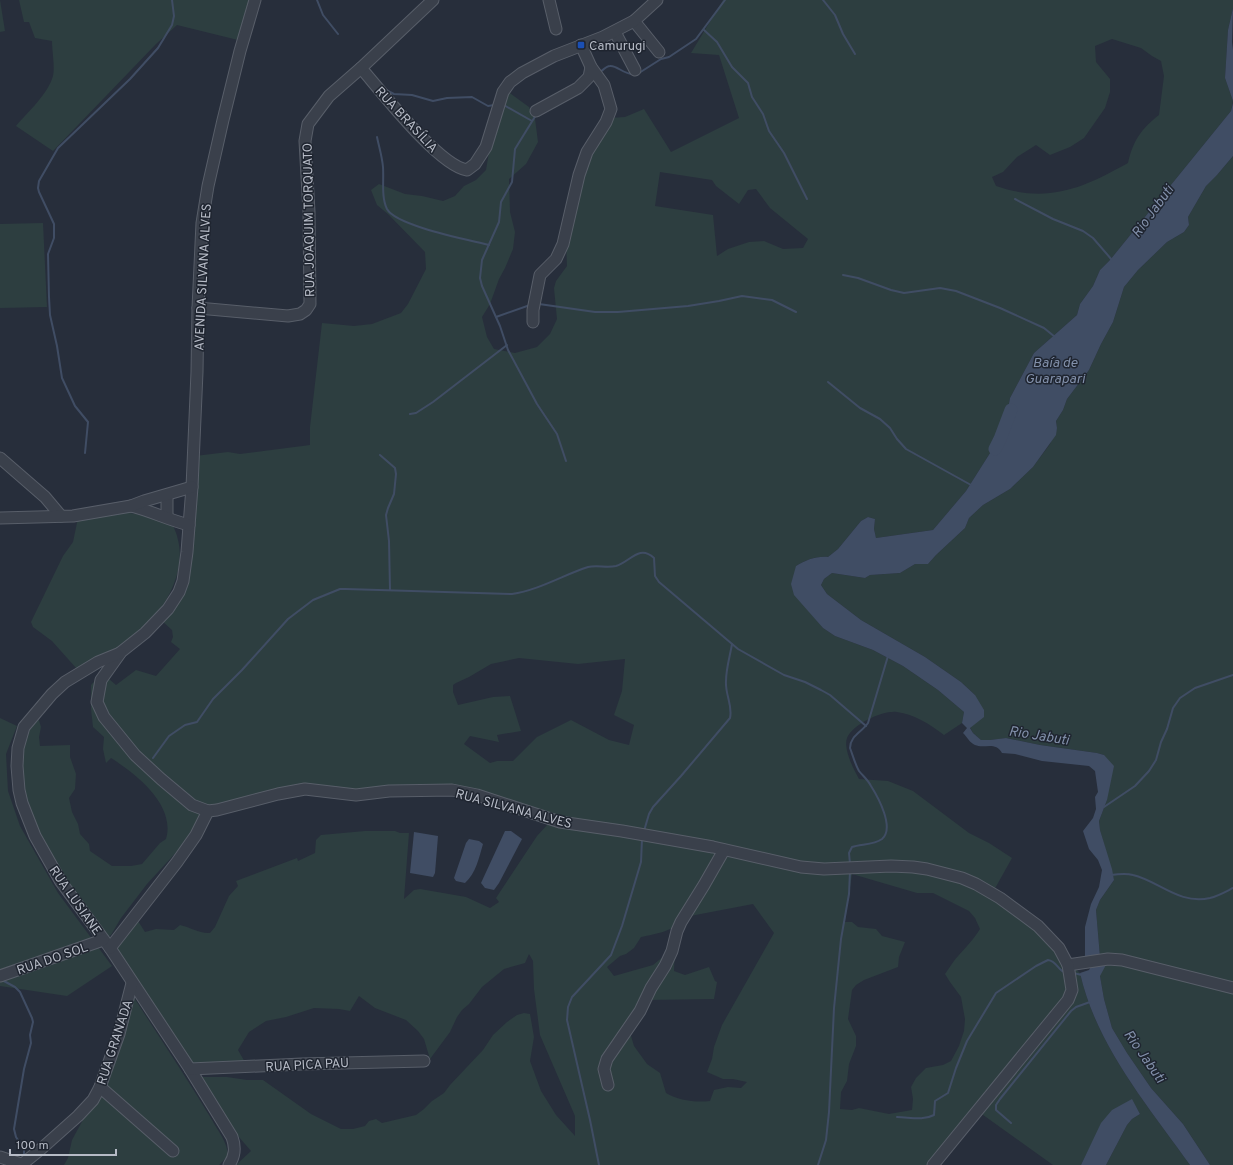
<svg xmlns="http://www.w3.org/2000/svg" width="1233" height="1165" font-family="Overpass,sans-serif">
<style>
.green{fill:#2d3e40;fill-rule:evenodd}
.water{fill:#404d64}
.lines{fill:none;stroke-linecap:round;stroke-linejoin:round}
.stream{stroke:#404d64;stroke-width:2}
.river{stroke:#404d64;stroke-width:13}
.minor-casing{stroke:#585e69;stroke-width:13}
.minor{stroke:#3a404b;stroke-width:11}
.transit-dot{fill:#1a4fb4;stroke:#1f2530;stroke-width:1.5}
.labels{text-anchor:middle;stroke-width:3;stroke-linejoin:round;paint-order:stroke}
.poi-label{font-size:13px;fill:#b6bbc6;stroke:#1f2530;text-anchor:start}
.street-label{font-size:13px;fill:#b6bbc6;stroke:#1f2530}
.water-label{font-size:14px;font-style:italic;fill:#8290aa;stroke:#1f2530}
</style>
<rect width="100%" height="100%" fill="#272e3b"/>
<!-- green -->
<g class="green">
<polygon points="0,0 5,31 0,32"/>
<path d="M19,0H256L238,40L177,25L156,44L53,151L16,126C28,112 48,94 53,76C55,67 52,51 52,41L35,38L29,22H24Z"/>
<path d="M723,0H1233V8L1228,30L1225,78L1233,101L1231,111L1110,260L1100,270L1093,286L1080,304L1077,315L1034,353L1010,398L1004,431L966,491L933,530L876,538L874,529L875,519L868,517L861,521L838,549L828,557C816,556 806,560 796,566L809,611L823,628L835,636L873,650L903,666L938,690L964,712L962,723L944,735C931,725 914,714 897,712C883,710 853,724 847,738C843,749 854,770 859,779L888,781L913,791L969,833L989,843L1012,858L993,892L1080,973C1096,1045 1148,1106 1190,1165H1106L1127,1125L1132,1119L1140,1114L1132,1100L1094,1139L1081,1165H1053L979,1112L933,1165H236L251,1151L232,1129L196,1077H227L247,1080H263L311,1114L341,1129H353L365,1126L369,1121L376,1119L382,1123L416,1115L424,1109L432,1101L444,1093L450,1085L483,1050L493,1035L507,1022L517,1015L524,1013L530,1014L534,1037L530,1061L541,1091L556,1115L575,1136V1116L540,1035L534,989L533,961L529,954L525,963L504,969L482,987L469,1004L462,1010L457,1017L450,1032L430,1059L424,1039L418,1031L406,1020L375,1008L359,996L350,1011L339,1009L314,1008L286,1017L266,1021L249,1032L238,1050L246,1064H189L116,950L138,921L145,932L156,929L174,930L180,925C190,927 200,934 210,933L215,927L229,896L238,886L236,881L297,858L298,861L315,853L316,840L321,835L365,831H395L400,833H409L404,899L414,890L420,889L466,897L490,908L499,902L496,898L537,836L548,824L547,820L477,794L328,791L301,788L202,813L182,846L147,884L121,918L111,935L108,937L67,885L32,819L20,783L23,744L27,733L38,717L41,727L39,737L40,746L70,745V757L76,774L75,789L69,798L72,812L78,824L80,834L89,844L90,851L112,866H131L142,864L160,843L166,839C176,805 136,774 111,758L106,763L103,749L104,737L93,727L91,709V685L102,673L116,685L136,670L156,676L180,649L171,642L173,637L172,630L162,621L176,603L195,456L228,452L240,454L310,445V427L322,323L354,326L372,324L401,313L408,304L426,269L425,252L389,215L377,205L371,190L379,184L405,194L422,196L443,201L455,196L464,186L476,180L486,170L489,152L507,91L529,107L535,119L538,142L526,164L509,179L510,212L515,232L513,249L505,268L499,279L490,304L482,317L487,337L494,349L515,353L537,347L550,334L557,319L554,288L556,281L567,266L566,242L575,190L609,118L625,117L644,109L671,152L739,118L719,55L691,53ZM1112,39L1141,48L1152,56L1161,61L1164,76L1159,115C1141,129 1133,141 1128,163C1083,188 1048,204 996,186L992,177L1003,172L1017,157L1036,145L1050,155L1070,147L1084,138L1105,108L1110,92V79L1096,62L1095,46ZM660,172L712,180L716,186L739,204L748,190L756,189L770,208L808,239L803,248L783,249L764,241L749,242L728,249L717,256L713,215L655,206ZM519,658L578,664L625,659L622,691L614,715L634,725L629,745L609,740L571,720L537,737L513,761H497L490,763L464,744L470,736L499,742L497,735L521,731L510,696L493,697L458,705L453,692V685L456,683L469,677L491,664ZM852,874L917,893H933L969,911L975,918L980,929C973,940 967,946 959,955C954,960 950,967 945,974L950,982L961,997L965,1019L964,1031L959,1046L951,1061L943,1065L926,1068L916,1078L911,1087L913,1099L912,1110L889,1114L859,1108L852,1110L840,1109L841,1092L847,1081L849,1064L856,1046V1036L848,1019L852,990L856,985L864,980L898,967L899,957L905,942L882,936L876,929L858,927L852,922H845ZM753,904L774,933L722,1025L714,1047L712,1059L707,1072L723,1079H733L747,1082L741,1088L728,1087L714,1090L710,1101C695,1103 678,1100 666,1093L660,1073L647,1064L634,1046L628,1026L646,1000L714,999L717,982L715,981L709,967L685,975L674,971L675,947L653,965L614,976L607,967L620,956L626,954L634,948L641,937C656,934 675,931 685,917Z"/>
<polygon points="1233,156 1233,1165 1210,1165 1183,1124 1151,1088 1127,1053 1112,1028 1104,999 1100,976 1100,957 1096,910 1100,900 1114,880 1100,830 1099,821 1107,800 1104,755 1097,753 1040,745 1007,738 990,740 981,740 973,733 970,727 975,695 961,682 925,657 861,620 827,594 821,585 824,579 832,573 865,578 870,575 900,573 915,564 928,564 936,555 965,528 969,518 983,505 1010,489 1033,467 1050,444 1057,428 1056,421 1063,410 1067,399 1089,370 1101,344 1113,322 1124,287 1138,270 1167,242 1184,232 1189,225 1188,217 1206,186 1217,175"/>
<polygon points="43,223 47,307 0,308 0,224"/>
<path d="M123,512L143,515L172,523C174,528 177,534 178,540C188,579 155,625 124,645C109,655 93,662 77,669L52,641L33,627L31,622L63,556L73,542L78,518Z"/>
<polygon points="0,718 17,726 6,754 8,791 20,826 58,893 112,966 67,996 0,986"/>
<path d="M133,996C159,1037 187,1078 212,1120C218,1131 228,1143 228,1156L219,1165H64L68,1158L72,1140L104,1081Z"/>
</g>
<!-- water -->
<g class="water">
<polygon points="1233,8 1232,42 1233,50 1233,101 1225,78 1228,30"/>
<path d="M1233,103V156L1217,175L1206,186L1188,217L1189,225L1184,232L1167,242L1138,270L1124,287L1113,322L1101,344L1089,370L1067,399L1063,410L1056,421L1057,428L1056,435L1033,467L1010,489L983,505L969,518L965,528L936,555L928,564H915L900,573L870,575L865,578L832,573L824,579L821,585L827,594L861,620L925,657L961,682L975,695L984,710V717L970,728L973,733L981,740H990L1006,738L1040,745L1097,753L1104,755L1114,766L1107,800L1099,821L1100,830L1112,869L1114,880L1100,900L1096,910L1100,957L1108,961L1100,976L1104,999L1112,1028L1127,1053L1151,1088L1183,1124L1210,1165H1190C1148,1106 1096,1045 1080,973L1089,970L1094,962H1085V927L1091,904L1099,887L1102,870L1098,860L1089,849L1083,831L1093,818L1096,809L1095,797L1098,792L1095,771L1089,766L1042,761L1015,754L1002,753C996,741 984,749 975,745C970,743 967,737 963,733L967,728L962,723L964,712L938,690L903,666L873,650L835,636L823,628L794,595L791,584L796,566C806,560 816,556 828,557L838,549L861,521L868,517L875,519L874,529L876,538L933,530L966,491L1004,431L1010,398L1034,353L1077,315L1080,304L1093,286L1100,270L1110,260L1231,111Z"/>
<polygon points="505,831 511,831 522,839 499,883 494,890 485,888 481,883"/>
<polygon points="414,832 438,836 435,873 433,877 410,873"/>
<path d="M469,839L479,841L483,844C479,858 476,873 465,883L456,881L454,878L466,843Z"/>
<polygon points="1132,1099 1140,1114 1132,1119 1127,1125 1106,1165 1081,1165 1101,1123 1112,1110"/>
</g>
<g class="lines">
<!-- stream -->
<g class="stream">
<polyline points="317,0 323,15 338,34"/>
<polyline points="823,0 835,15 843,34 855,54"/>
<polyline points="704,30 717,42 732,67 748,83 752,97 763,114 769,131 784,153 807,199"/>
<path d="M599,73C602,71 606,66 610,66C617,65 624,75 634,74"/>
<polyline points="639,73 661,59 669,57 696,39 725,0"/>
<polyline points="386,90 394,94 412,95 433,101 447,98 472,97 488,106 494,105"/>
<polyline points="502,104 532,121"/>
<polyline points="536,115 515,149 512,182 501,202 499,222 482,260 480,278 482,286 500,326 508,350 537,404 557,434 566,461"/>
<path d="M377,137C379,147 382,156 383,167C384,180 381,197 387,209C396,226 470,240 489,245"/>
<polyline points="1015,199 1053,219 1083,231 1093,238 1112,260"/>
<polyline points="843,275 858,278 891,290 904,293 940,288 956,291 1000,308 1044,328 1055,337"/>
<polyline points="539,304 595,312 618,312 688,306 719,301 742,296 772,300 796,312"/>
<polyline points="496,317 530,305"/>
<polyline points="828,382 860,408 880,419 890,428 897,439 906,449 971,485"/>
<polyline points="410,414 416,413 433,402 507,345"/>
<polyline points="85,453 88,422 75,406 62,378 57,346 50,315 49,297 48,254 54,238 54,224 39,192 38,188 39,181 58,148 130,79 158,48 172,25 174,16 172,0"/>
<polyline points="380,455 395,468 396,474 394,494 388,508 386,515 389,541 390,590"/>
<path d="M153,758L169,736L185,725L197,722L213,699L242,670L288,619L313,600L340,589H346L512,594C539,590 563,575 588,567C597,565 607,568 616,566C630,562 639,544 654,558L655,576L659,582L738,649L784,675L805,682L821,690L830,695L866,726"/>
<polyline points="1104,807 1135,786 1149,771 1156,760 1161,742 1167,729 1173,708 1180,698 1195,688 1233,675"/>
<path d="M644,831L649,814L653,807L681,776L730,718C733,705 725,695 726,681C726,669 730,656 732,644"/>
<path d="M850,864L849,853L852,847C861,844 874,845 882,839C895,828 878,797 871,786C868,780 863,776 859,771C855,764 853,756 850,748C850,736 862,732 868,723L888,656"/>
<path d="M1111,875C1118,874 1126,873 1133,875C1159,881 1179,905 1210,898C1218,896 1225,892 1233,888"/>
<polyline points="1073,973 1082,975"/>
<polyline points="2,980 15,987 20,992 32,1018 33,1022 30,1035 31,1043 24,1069 14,1129 16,1137 24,1149 24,1158"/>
<path d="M897,1117C909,1117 923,1121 934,1115L935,1101L948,1093L956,1068L967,1041L996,993L1036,966L1048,960C1057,961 1058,971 1066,973"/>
<polyline points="1011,1123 996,1110 996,1105 1000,1099 1071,1011 1076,1007 1090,1002"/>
<polyline points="599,1165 590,1120 567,1020 568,1007 572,997 611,955 622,926 641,862 642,839"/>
<polyline points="818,1165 826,1140 829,1112 834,1008 841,939 849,894 850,871"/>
</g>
<!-- river -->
<polyline class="river" points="995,449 1000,439 1011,410"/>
<defs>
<g id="minor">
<polyline points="255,0 240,51 223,120 208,186 202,223 198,308 197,372 192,487 187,552 183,581 179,592 168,609 145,633 121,652 101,680 97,702 104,717 135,755 161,779 192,805 208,811 217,810 278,794 305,789 356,795 389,791 452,790 477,795 560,822 622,831 713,847 801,867 824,869 891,866 913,867 927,869 962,878 976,884 1000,898 1038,926 1059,948 1068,965 1108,959 1122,960 1233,988"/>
<polyline points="549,0 556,29"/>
<polyline points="634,21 659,52"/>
<polyline points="615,32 635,70"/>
<path d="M361,68C381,91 439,166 467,170L475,164L486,147L503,92L510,82L522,73L554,56L603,37L634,21L657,0"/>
<polyline points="536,111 578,88 589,77 591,67"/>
<polyline points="198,308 288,316 300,314 306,310 310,304 309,212 305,141 308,124 329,96 361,68 433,0"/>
<polyline points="533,322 533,310 540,275 556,259 563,244 579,175 587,152 606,122 611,109 604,85 591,67 581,45"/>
<polyline points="0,458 45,497 61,516"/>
<polyline points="167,495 167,517"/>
<path d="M131,506C151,511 169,520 189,525"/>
<polyline points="0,518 73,516 131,506 144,501 192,487"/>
<path d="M120,653L98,662L65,682L52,694L24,727L18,748L17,766L19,790L22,803L35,836L61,882L110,948L190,1069L232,1137C236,1148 235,1156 229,1165"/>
<polyline points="110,948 177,862 196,835 208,811"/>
<polyline points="0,976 103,940"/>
<polyline points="190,1069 302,1064 424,1061"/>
<polyline points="608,1085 604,1069 607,1059 640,1011 651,988 665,966 672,951 677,931 681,922 704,885 724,850"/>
<polyline points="100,1087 173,1151"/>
<polyline points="0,1157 21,1164"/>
<polyline points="21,1165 41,1149 78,1116 93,1100 100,1087 119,1034 132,983"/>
<polyline points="933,1165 1068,1000 1072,990 1068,965"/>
</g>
</defs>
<!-- minor casing -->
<use href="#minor" class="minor-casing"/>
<!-- minor -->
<use href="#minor" class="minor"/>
</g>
<!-- markers -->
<rect class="transit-dot" x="577" y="41" width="8" height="8" rx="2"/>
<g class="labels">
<!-- poi labels -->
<g class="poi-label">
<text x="589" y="50">Camurugi</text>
</g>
<!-- street labels -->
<g class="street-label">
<text transform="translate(407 119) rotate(47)" y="5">RUA BRASÍLIA</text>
<text transform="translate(308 220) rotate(-91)" y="5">RUA JOAQUIM TORQUATO</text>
<text transform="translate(202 277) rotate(-87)" y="5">AVENIDA SILVANA ALVES</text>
<text transform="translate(514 808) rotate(15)" y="5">RUA SILVANA ALVES</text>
<text transform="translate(76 900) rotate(55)" y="5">RUA LUSIANE</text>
<text transform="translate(52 958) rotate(-19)" y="5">RUA DO SOL</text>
<text transform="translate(114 1042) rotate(-72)" y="5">RUA GRANADA</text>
<text transform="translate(307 1064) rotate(-3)" y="5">RUA PICA PAU</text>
</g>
<!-- water labels -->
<g class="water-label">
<text transform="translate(1152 211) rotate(-54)" y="5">Rio Jabuti</text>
<text x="1055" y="367">Baía de<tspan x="1055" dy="16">Guarapari</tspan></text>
<text transform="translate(1039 735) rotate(9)" y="5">Rio Jabuti</text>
<text transform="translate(1145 1056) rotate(55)" y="5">Rio Jabuti</text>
</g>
</g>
<!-- scale -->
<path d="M10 1149v6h106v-6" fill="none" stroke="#b6bbc6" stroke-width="2"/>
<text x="16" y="1149" font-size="12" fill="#b6bbc6" stroke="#1f2530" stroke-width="3" paint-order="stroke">100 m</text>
</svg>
